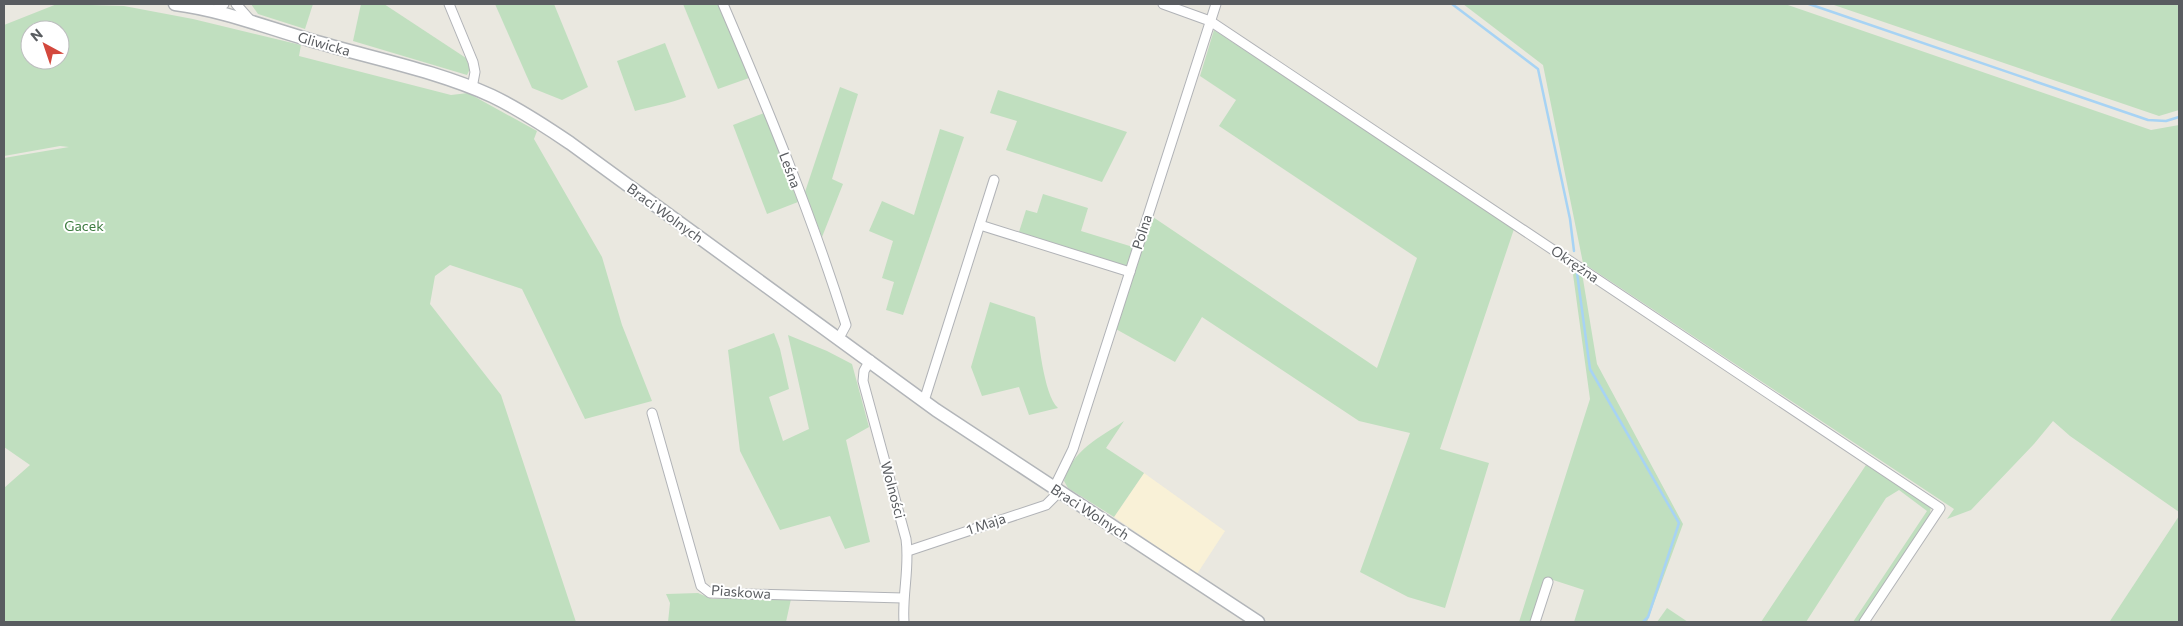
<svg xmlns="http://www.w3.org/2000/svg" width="2183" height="626" font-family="Commissioner,sans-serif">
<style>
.commercial{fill:#f9f1d7}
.green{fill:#c0dfbf;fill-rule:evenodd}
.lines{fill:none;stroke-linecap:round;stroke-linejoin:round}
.stream{stroke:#a7d3f4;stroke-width:2.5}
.minor-casing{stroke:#b1b3b7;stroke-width:11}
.secondary-casing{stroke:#b2b5b9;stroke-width:15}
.minor{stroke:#fff;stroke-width:9}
.secondary{stroke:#fff;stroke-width:12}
.labels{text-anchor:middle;stroke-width:4;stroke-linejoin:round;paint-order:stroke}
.street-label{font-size:14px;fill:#595c60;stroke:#fff}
.park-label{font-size:14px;fill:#3d7b3f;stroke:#fff}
</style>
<rect width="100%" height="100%" fill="#eae8e0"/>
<!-- commercial -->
<polygon class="commercial" points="1144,473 1225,531 1197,574 1114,517"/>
<!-- green -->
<g class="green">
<path d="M57,4L124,6L193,19L301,45L299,56L451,95L468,93L537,131L534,139L602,257L622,325L652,401L585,419L522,289L450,265L435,276L430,304L501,395L576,622H4V488L30,465L4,447V158L69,147L60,146L4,156V25ZM30,30H60V60H30Z"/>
<polygon points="251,4 313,4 305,29 258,14"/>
<polygon points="361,4 384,4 466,58 470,69 467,75 353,41"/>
<polygon points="495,4 554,4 588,87 562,100 532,88"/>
<polygon points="683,4 719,4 749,78 718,89"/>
<polygon points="1463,4 1785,4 2151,130 2179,125 2179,512 2070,436 2053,421 2034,444 1971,510 1947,519 1954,509 1583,263 1543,65"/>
<polygon points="1831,4 2179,4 2179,110 2159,116"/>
<polygon points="1214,30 1514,229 1440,449 1489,463 1445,608 1408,597 1360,572 1410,433 1359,421 1202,317 1175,362 1114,328 1150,215 1377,368 1417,258 1219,126 1236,100 1200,76"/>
<path d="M665,43L686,97C668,104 653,106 635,111L617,61Z"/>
<polygon points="840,87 858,94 832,179 843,184 822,237 805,192"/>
<polygon points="998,90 1127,132 1102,182 1006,150 1017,121 990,113"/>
<polygon points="764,113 798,202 767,214 733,125"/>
<polygon points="940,129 964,137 903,315 886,310 894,282 882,278 893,241 869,231 882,201 914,215"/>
<polygon points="1043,194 1088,208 1081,231 1133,247 1127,266 1019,232 1026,210 1037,213"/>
<polygon points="1572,267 1582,273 1597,364 1683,524 1647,622 1574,622 1584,590 1547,578 1532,622 1519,622 1590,399"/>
<path d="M990,302L1035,317C1039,338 1043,394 1058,408L1029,415L1019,387L982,396L971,367Z"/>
<polygon points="774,333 780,349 789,389 769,397 783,441 809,429 788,335 827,351 852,364 869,427 846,440 870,542 845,549 830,516 780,530 740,451 728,350"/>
<path d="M1124,421L1106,448L1144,473L1114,517L1068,488L1064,481C1072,450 1099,438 1124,421Z"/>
<polygon points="1866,465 1931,505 1930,514 1859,622 1853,622 1927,511 1899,490 1886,498 1806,622 1761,622"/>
<polygon points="2179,516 2179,622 2112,622 2110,621"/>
<polygon points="698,593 712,599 791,599 786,622 668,622 670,603 666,594"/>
<polygon points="1667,608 1688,622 1657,622"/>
</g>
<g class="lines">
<!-- stream -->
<g class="stream">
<polyline points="1452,4 1538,69 1570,219 1574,251"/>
<polyline points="1809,4 2148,120 2166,121 2179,117"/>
<polyline points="1577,273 1590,369 1679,523 1648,617 1643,622"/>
</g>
<defs>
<g id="minor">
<polyline points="236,4 251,21"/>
<polyline points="449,4 473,62 475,72 472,88"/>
<path d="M723,4C768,109 812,216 846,325L839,338"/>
<polyline points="1163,4 1210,21 1940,508 1864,622"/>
<polyline points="214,11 224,4"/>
<polyline points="980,225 1130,272"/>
<path d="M870,360L864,371L863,381L906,539C910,567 902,594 904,622"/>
<polyline points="924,401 994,180"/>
<polyline points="652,413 701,586 710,593 903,598"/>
<polyline points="1054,488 1073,449 1216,4"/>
<polyline points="908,551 1046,505 1059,492"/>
<polyline points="1535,622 1548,582"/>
</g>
<path id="secondary" d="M175,4C222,10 265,27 310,40C370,58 435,70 492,96C519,109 545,126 570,143L936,410L1258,622"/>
</defs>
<!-- minor casing -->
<use href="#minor" class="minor-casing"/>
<!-- secondary casing -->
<use href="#secondary" class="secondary-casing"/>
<!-- minor -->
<use href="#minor" class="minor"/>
<!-- secondary -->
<use href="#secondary" class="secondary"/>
</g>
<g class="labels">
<!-- street labels -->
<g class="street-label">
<text transform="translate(324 44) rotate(16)" y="5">Gliwicka</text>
<text transform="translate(790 170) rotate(69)" y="5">Leśna</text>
<text transform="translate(665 213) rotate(36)" y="5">Braci Wolnych</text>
<text transform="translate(1142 232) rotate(-72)" y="5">Polna</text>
<text transform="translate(1575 264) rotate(34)" y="5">Okrężna</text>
<text transform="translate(893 490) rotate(75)" y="5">Wolności</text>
<text transform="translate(1090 512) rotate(33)" y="5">Braci Wolnych</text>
<text transform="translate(986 524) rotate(-18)" y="5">1 Maja</text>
<text transform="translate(741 592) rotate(4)" y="5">Piaskowa</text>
</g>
<!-- park labels -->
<g class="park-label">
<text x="84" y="231">Gacek</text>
</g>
</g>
<!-- border -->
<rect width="2183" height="626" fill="none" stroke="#595c60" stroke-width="10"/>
<!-- north arrow -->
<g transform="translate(45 45) rotate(320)"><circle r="24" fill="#ffffff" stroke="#bdbebf"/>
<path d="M0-4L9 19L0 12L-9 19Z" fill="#d3483d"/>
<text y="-8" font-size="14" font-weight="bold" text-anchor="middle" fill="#595c60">N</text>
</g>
</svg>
